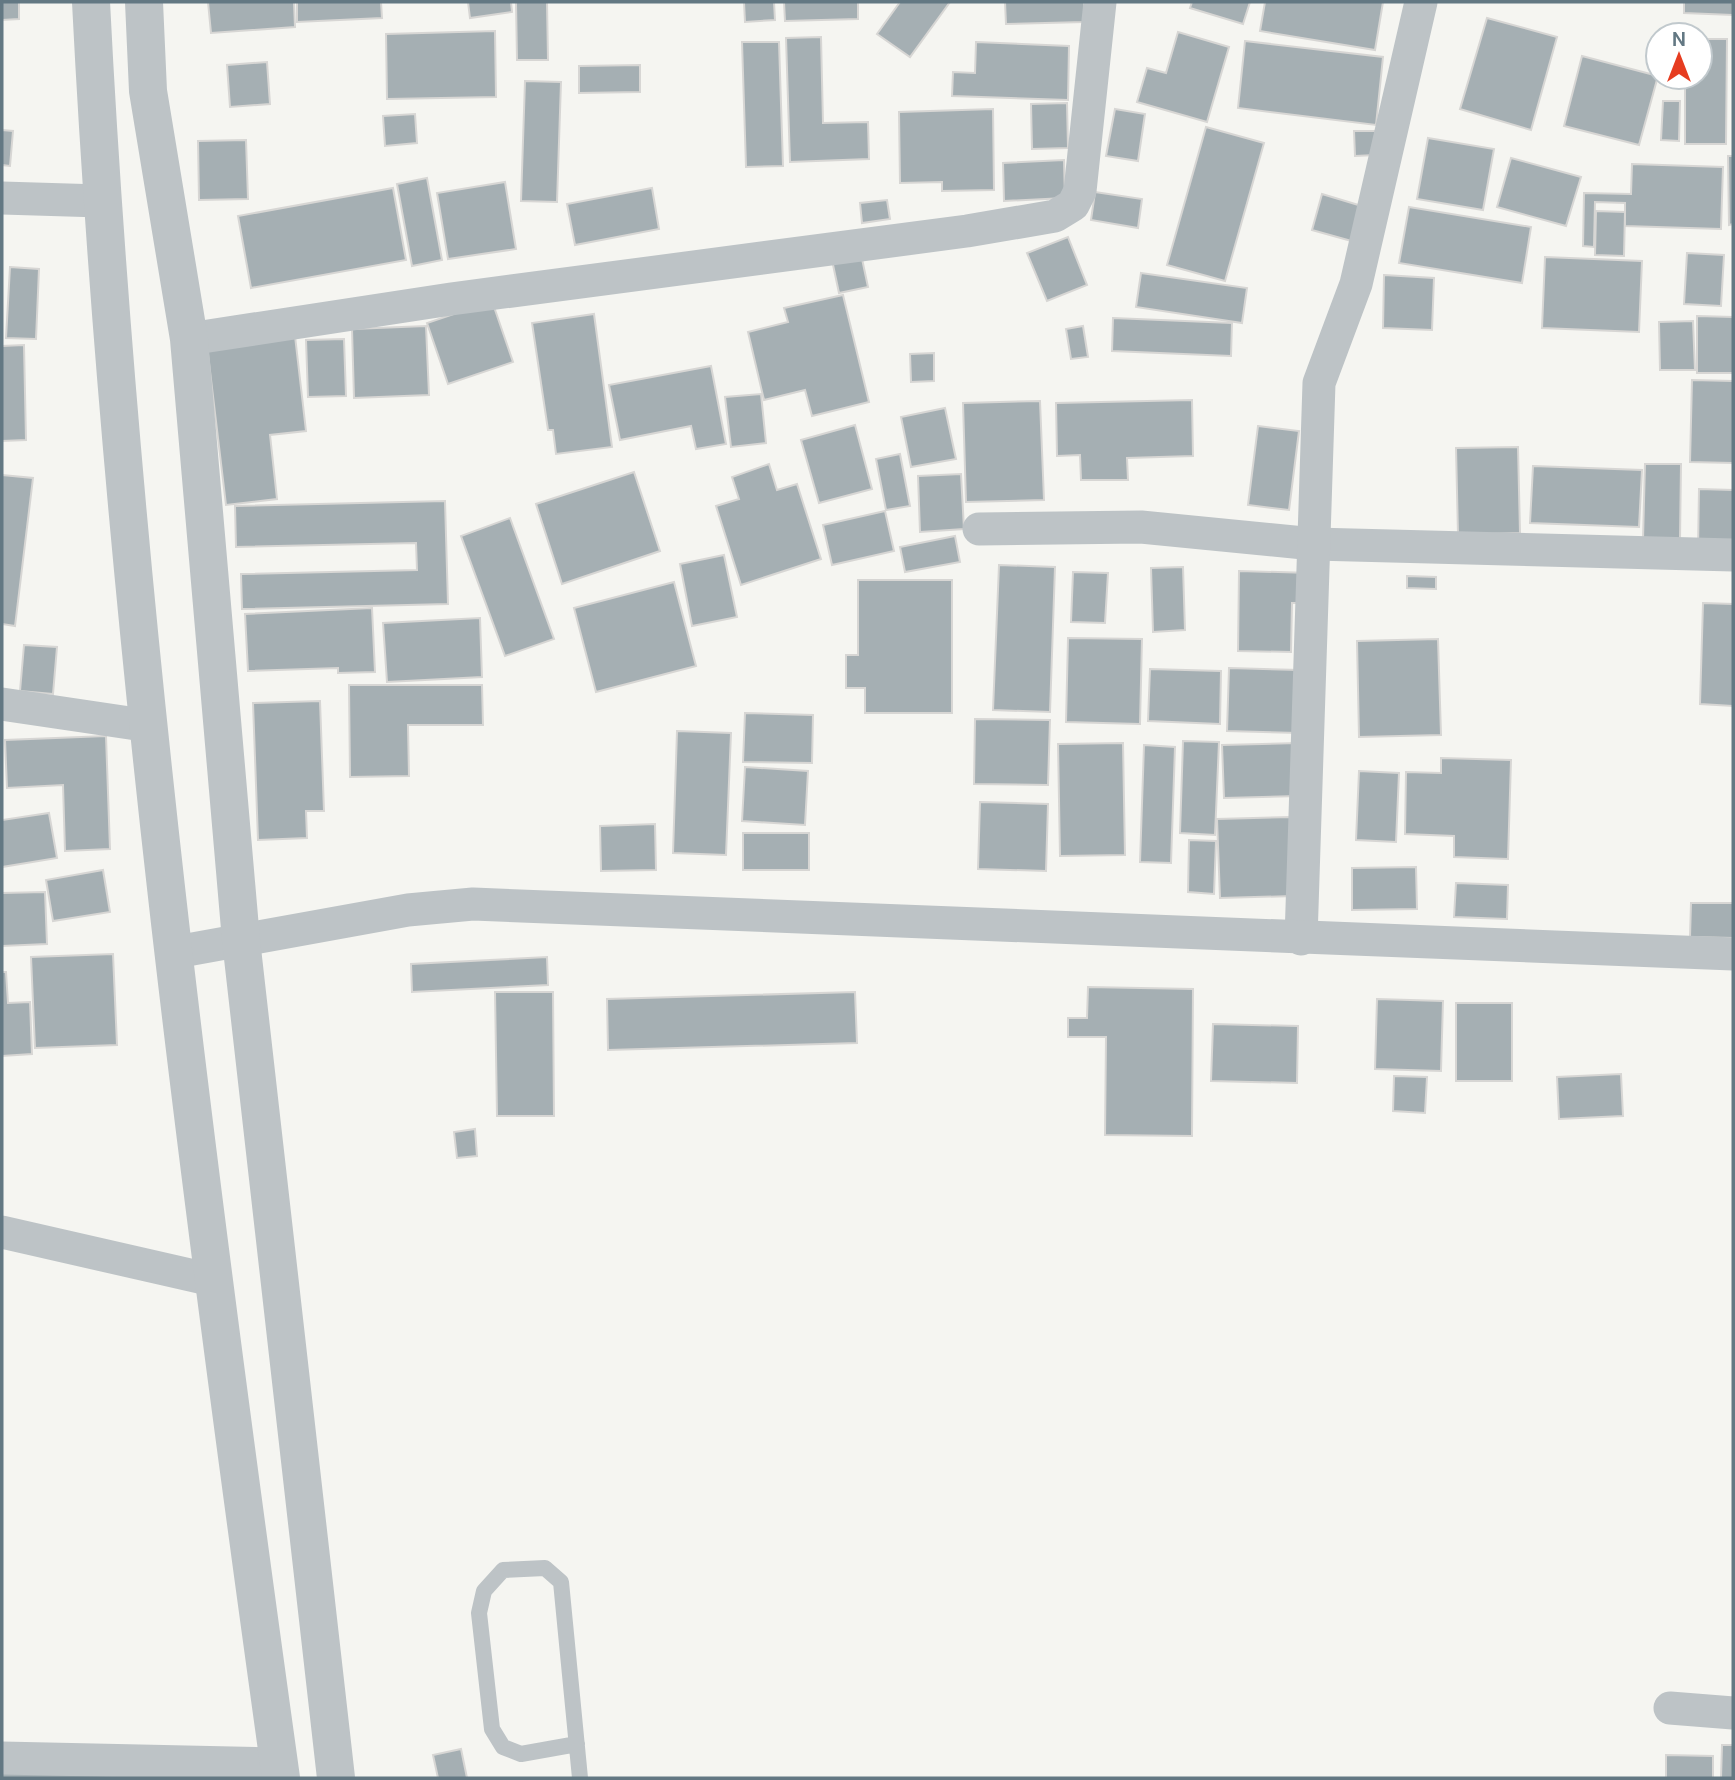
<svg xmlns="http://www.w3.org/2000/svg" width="1735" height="1780" font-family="'DM Sans',sans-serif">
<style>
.building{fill:#a5afb3;stroke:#d7d6d4;stroke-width:2}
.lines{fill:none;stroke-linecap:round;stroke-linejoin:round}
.service{stroke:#bdc3c6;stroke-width:16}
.minor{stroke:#bdc3c6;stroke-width:33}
.tertiary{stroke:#bdc3c6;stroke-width:38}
</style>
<rect width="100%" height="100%" fill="#f5f5f1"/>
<!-- building -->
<g class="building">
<polygon points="2,2 19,2 19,19 2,20"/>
<polygon points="208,2 294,2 295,27 211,33"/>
<polygon points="297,2 381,2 382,18 297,22"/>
<polygon points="468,2 511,2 512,12 470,18"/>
<polygon points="516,2 547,2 548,60 517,60"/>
<polygon points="744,2 774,2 775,20 745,22"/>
<polygon points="784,2 858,2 858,19 785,21"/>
<polygon points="900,2 950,2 910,57 877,34"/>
<polygon points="1005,2 1084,2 1084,22 1006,24"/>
<polygon points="1192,2 1250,2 1243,24 1190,8"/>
<polygon points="1265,2 1383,2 1375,50 1260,31"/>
<polygon points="1684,2 1733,2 1733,15 1684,13"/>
<polygon points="1487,18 1557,37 1531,130 1460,109"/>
<polygon points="495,31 496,97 387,99 386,34"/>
<polygon points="1178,32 1229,47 1207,122 1137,102 1147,68 1166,73"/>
<polygon points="821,37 823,123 868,122 869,159 790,162 786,38"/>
<polygon points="1700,39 1727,39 1726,144 1685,144 1685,77 1700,77"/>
<polygon points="1245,41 1383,57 1376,125 1238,108"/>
<polygon points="742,42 779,42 783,166 746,167"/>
<polygon points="976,42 1069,46 1068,100 952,96 953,72 975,73"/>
<polygon points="1582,56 1658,76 1639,145 1564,126"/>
<polygon points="267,62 270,104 230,107 227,65"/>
<polygon points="640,65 640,92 579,93 579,66"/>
<polygon points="525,81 561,82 557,202 521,201"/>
<polygon points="1663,101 1680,101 1679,141 1661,140"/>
<polygon points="1067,103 1068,148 1032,149 1031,104"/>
<polygon points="993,109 994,190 942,191 942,182 900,183 899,112"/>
<polygon points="1115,109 1145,114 1138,161 1106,156"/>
<polygon points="415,114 417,143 385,146 383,116"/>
<polygon points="1206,127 1264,143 1225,281 1167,265"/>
<polygon points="2,130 13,131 10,166 2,165"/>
<polygon points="1354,131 1375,131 1376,155 1355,156"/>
<polygon points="1428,138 1494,149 1483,210 1417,199"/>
<polygon points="246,140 248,199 199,200 198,141"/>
<polygon points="1728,156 1733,156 1733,224 1729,225"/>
<polygon points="1511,158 1581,177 1566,226 1497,207"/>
<polygon points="1064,160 1065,198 1004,201 1003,163"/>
<polygon points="1632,164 1723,167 1721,229 1625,226 1625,203 1595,202 1594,247 1583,246 1584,193 1631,194"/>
<polygon points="427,178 442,260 412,266 397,184"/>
<polygon points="505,182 516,249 448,259 437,193"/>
<polygon points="393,188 406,260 251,288 238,216"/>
<polygon points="652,188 659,229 575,245 567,204"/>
<polygon points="1095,192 1142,199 1138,228 1091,220"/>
<polygon points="1322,194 1365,207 1355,242 1312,230"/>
<polygon points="887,200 890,219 862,223 860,203"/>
<polygon points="1409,207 1531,227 1522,283 1399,263"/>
<polygon points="1596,211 1625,212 1624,256 1595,255"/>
<polygon points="1068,237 1087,285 1047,301 1027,253"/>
<polygon points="1687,253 1724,255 1721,306 1684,304"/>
<polygon points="861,254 868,287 839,293 832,260"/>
<polygon points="1545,257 1642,261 1639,332 1542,328"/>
<polygon points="10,267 39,269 36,339 6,338"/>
<polygon points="1141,273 1247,288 1242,323 1136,307"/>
<polygon points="1384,275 1434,278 1432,330 1383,328"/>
<polygon points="843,295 869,402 812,416 805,390 764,400 748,332 788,322 784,308"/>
<polygon points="492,301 513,362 448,384 427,323"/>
<polygon points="594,314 612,447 556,454 553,430 548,430 532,323"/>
<polygon points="1697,316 1733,317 1733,373 1697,373"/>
<polygon points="1113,318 1232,323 1231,356 1112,351"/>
<polygon points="1693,321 1695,370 1660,370 1659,322"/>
<polygon points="426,326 429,395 354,398 352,329"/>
<polygon points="1083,326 1088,357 1071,359 1066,329"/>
<polygon points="295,336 306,431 270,435 277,499 226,505 207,346"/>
<polygon points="344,339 346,396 308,397 306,340"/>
<polygon points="24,345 26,440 2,441 2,346"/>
<polygon points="934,353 934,381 911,382 910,354"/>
<polygon points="711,366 726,444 696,449 691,426 620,440 609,385"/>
<polygon points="1692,380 1733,381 1733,463 1690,462"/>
<polygon points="761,394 766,443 731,447 725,397"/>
<polygon points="1192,400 1193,456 1127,458 1128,480 1081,480 1080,455 1057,456 1056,403"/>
<polygon points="1040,401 1044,500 966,502 963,403"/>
<polygon points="945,408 956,459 911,467 901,417"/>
<polygon points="855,425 872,489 819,503 801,440"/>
<polygon points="1258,426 1299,431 1289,510 1248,505"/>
<polygon points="1518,447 1520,533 1458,535 1456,448"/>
<polygon points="900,454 910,506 886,510 876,459"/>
<polygon points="769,464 777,490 797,484 821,559 741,585 716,506 739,499 732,477"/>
<polygon points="1645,464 1681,464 1680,540 1643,539"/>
<polygon points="1533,466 1642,470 1639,527 1530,523"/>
<polygon points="634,472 660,551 562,584 536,504"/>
<polygon points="961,474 964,529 920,532 918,476"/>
<polygon points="2,475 33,478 15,626 2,624"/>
<polygon points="1699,489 1733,490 1733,550 1698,549"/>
<polygon points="445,501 448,604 242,609 241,574 417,570 416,543 236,547 235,506"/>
<polygon points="885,511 894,551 832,565 823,525"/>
<polygon points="510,518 554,639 505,656 461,536"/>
<polygon points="955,536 960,562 905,572 900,547"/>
<polygon points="724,555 737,617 692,626 680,564"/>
<polygon points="999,565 1055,567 1050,712 993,710"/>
<polygon points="1183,567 1185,630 1153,632 1151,568"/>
<polygon points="1239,571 1311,573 1311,603 1292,603 1291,652 1238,651"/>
<polygon points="1073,572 1108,573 1105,623 1071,622"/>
<polygon points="1407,576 1436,577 1436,589 1407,588"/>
<polygon points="858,580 952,580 952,713 865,713 865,688 846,688 846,655 858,655"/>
<polygon points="674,582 696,666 596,692 574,608"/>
<polygon points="1703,603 1733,604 1733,706 1700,704"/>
<polygon points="372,608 375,672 338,673 338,668 248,671 245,614"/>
<polygon points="480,618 482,677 387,682 383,623"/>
<polygon points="1068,638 1142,639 1140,724 1066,722"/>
<polygon points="1438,639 1441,735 1359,737 1357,641"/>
<polygon points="24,645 57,647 53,694 20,691"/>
<polygon points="1229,668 1300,670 1298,733 1227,731"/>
<polygon points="1150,669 1221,671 1220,724 1148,721"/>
<polygon points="349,685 482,685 483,725 408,725 409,776 350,777"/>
<polygon points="320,701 324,811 306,811 307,838 258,840 253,703"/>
<polygon points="745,713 813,715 812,763 743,762"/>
<polygon points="975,719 1050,720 1048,785 974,784"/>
<polygon points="677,731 731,733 726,855 673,853"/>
<polygon points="106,736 110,849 65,851 63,785 7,788 5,740"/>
<polygon points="1183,741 1219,742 1215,835 1180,833"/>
<polygon points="1123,743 1125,855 1060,856 1058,744"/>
<polygon points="1298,743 1298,796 1224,798 1222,745"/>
<polygon points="1144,745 1175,747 1171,863 1140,862"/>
<polygon points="1441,758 1511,760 1508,859 1454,857 1454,836 1405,834 1406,772 1441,773"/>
<polygon points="745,767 808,771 805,825 742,821"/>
<polygon points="1359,771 1399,773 1396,842 1356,840"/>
<polygon points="980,802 1048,804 1046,871 978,869"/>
<polygon points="49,813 57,858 2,867 2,820"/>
<polygon points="1291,817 1293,896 1220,898 1217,819"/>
<polygon points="655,824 656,870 601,871 600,826"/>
<rect x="743" y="833" width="66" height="37"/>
<polygon points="1189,840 1216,841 1214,894 1188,892"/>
<polygon points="1416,867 1417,909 1352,910 1352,868"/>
<polygon points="103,870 110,912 53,921 46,880"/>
<polygon points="1456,883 1508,885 1507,919 1454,917"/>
<polygon points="45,892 47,944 2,946 2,893"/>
<polygon points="1691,903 1733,903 1733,938 1690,937"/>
<polygon points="113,954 117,1045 35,1048 31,957"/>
<polygon points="547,957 548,985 412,992 411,964"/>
<polygon points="2,972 6,972 8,1003 30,1002 32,1054 2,1056"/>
<polygon points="1088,987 1193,989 1192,1136 1105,1135 1106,1037 1068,1037 1068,1018 1087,1018"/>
<polygon points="495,992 553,992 554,1116 497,1116"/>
<polygon points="855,992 857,1043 608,1050 607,999"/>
<polygon points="1377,999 1443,1001 1441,1071 1375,1069"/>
<rect x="1456" y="1003" width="56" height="78"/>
<polygon points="1213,1024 1298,1026 1297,1083 1211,1081"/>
<polygon points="1621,1074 1623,1116 1559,1119 1557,1077"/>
<polygon points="1394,1076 1427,1077 1425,1113 1393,1111"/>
<polygon points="475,1129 477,1156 457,1158 454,1132"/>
<polygon points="1722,1745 1733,1745 1733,1778 1721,1778"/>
<polygon points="461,1749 467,1778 438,1778 433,1755"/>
<polygon points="1666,1755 1713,1756 1713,1778 1666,1778"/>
<polygon points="2,1772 159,1777 159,1778 2,1778"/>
</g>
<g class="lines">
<!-- service -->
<polyline class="service" points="577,1744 521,1754 503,1747 492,1729 479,1613 484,1591 503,1570 545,1568 561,1582 580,1778"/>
<!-- minor -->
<g class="minor">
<polyline points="2,198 101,201"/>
<polyline points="189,339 451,299 967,231 1055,216 1073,205 1080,191 1100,2"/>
<polyline points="979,529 1141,527 1314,544 1733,555"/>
<polyline points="2,704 150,726"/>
<polyline points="1301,939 1319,383 1356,284 1421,2"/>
<polyline points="176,952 408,910 473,904 1733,954"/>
<polyline points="2,1232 212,1280"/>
<polyline points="1670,1708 1733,1713"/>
<polyline points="2,1758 280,1764"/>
</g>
<!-- tertiary -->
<g class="tertiary">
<path d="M91,2C121,595 199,1190 281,1778"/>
<polyline points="144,2 148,91 189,339 241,940 336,1778"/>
</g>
</g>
<!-- border -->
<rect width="1735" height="1780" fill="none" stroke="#637883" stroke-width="7"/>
<!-- north arrow -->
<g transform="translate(1679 56)"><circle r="33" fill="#ffffff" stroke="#c1c9cd" stroke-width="2"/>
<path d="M0-5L12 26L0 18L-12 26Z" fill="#e63c20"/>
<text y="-10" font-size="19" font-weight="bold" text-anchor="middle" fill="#637883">N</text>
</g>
</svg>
